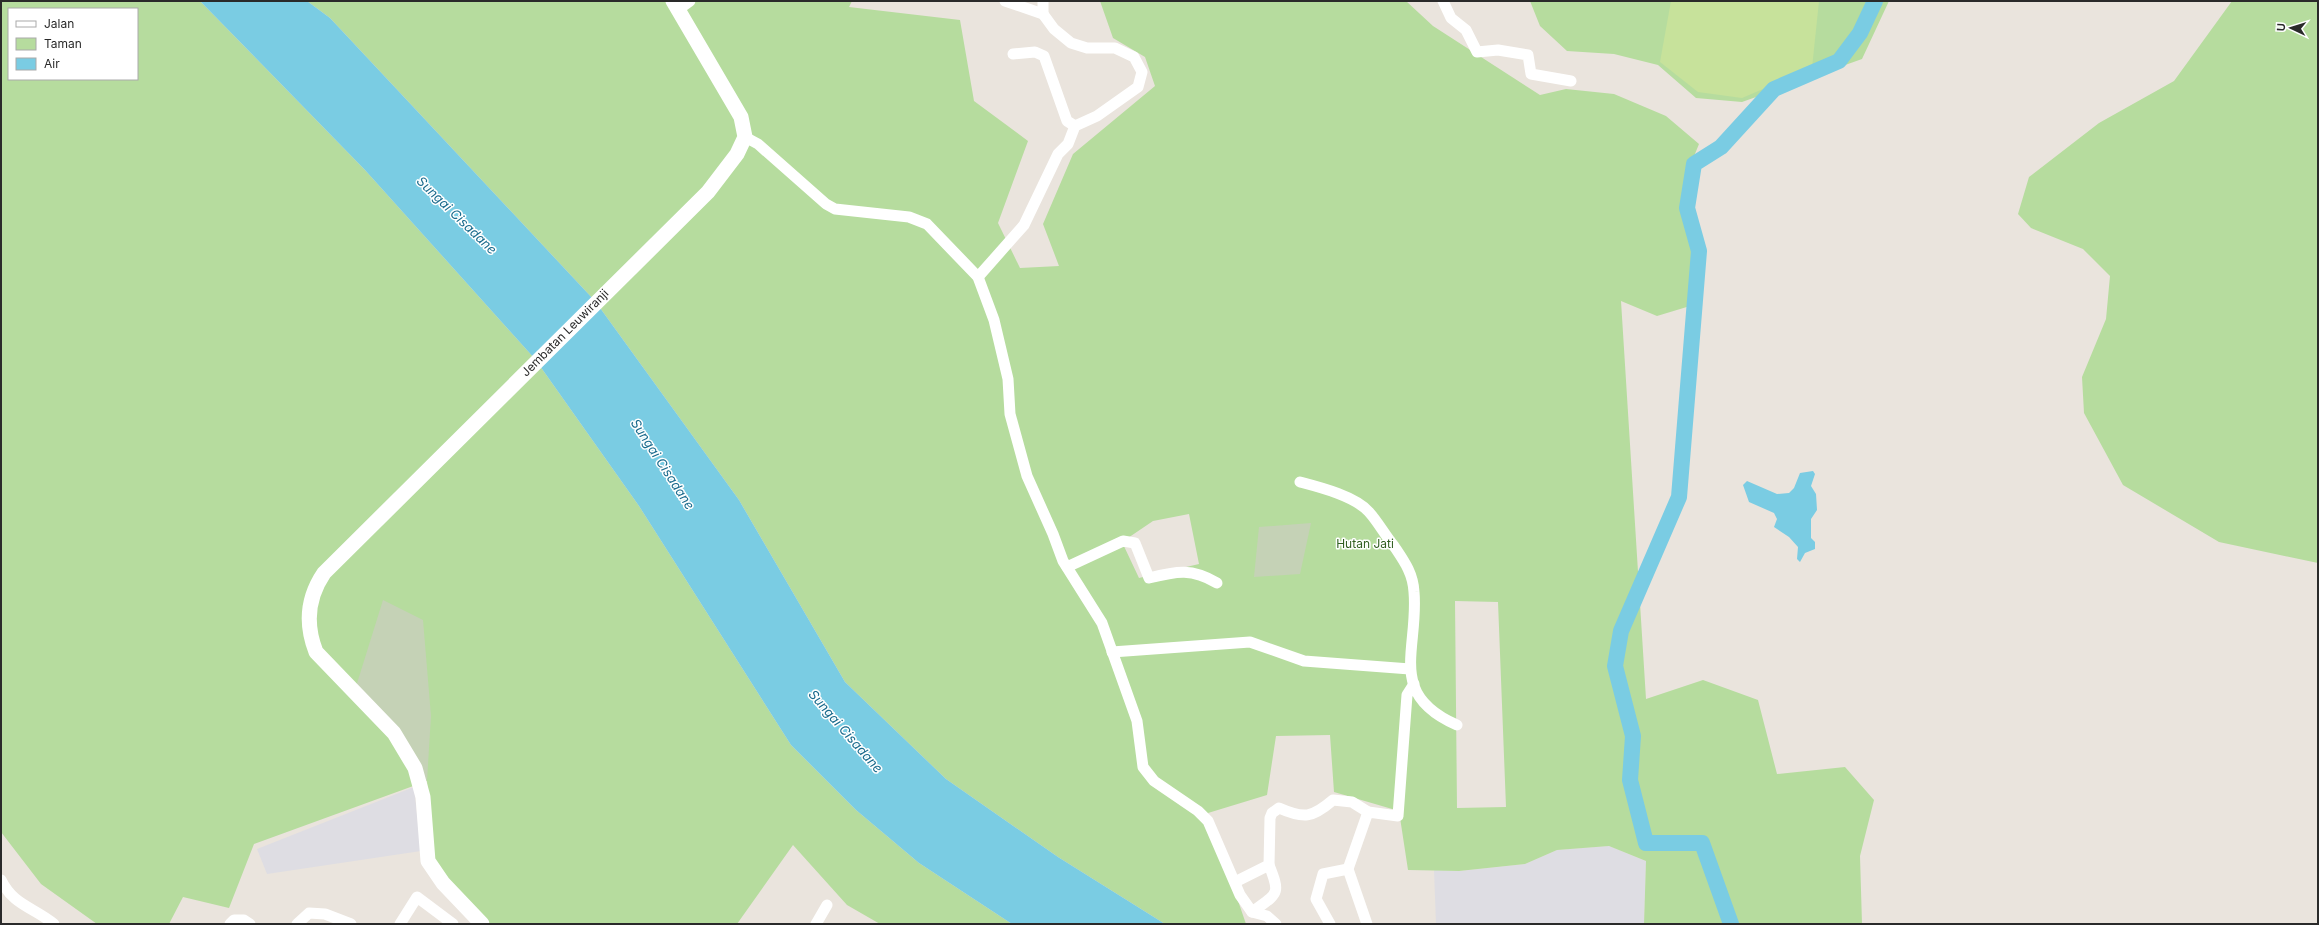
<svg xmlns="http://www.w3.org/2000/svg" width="2319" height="925" font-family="Inter,sans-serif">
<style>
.industrial{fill:#dedde3}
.green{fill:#b6dc9e;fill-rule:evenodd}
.cemetery{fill:#c5d2b6}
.pitch{fill:#c7e29b}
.water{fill:#7acce3}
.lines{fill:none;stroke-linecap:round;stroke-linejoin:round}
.river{stroke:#7acce3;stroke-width:16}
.minor{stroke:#fff;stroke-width:11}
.secondary{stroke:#fff;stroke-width:15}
.labels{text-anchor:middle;stroke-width:3;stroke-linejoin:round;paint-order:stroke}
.street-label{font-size:12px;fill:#2a2a2a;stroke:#fff}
.park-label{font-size:12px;fill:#315f21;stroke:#fff}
.water-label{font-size:13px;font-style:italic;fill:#1a6b8d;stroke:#fff}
</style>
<rect width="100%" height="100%" fill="#eae4dd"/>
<!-- industrial -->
<g class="industrial">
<polygon points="414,787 421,851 267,874 257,849"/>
<polygon points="1609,846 1646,861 1644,924 1436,924 1434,870 1460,871 1525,864 1557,850"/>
</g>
<!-- green -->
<g class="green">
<path d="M1,1H200L365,170L535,359L639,506L791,745L856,810L919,863L1012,924H880L847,905L793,845L737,924H484L444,890L432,856L427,781L254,844L229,908L183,897L169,924H97L41,884L1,832ZM9,9H137V79H9Z"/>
<path d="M307,1H852L849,7L960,20L974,101L1028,141L998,223L1020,268L1059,266L1043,224L1073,154L1155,86L1145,57L1113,38L1100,1H1406L1433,26L1540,95L1566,89L1614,94L1666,116L1699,144L1688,171L1705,262L1700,303L1657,316L1621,301L1646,699L1703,680L1758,700L1777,774L1845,767L1874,800L1860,856L1862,924H1644L1646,861L1609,846L1557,850L1525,864L1459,871L1408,870L1399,811L1334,792L1330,735L1276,736L1267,795L1208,813L1246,924H1165L1058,857L946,779L845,682L739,500L595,301L330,18ZM1189,514L1199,564L1139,578L1122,542L1153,521ZM1455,601L1498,602L1506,807L1457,808Z"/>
<polygon points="1530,1 1889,1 1862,59 1742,102 1696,98 1658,65 1614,54 1567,51 1540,26"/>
<polygon points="2232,1 2318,1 2318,563 2219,542 2123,485 2084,413 2082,377 2106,319 2110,276 2083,249 2031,228 2018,214 2029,177 2099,123 2174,81"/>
</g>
<!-- cemetery -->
<g class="cemetery">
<polygon points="1311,523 1300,574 1254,577 1259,527"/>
<polygon points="383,600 423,620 431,716 427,781 398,740 354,693"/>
</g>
<!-- pitch -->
<polygon class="pitch" points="1671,1 1819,1 1812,68 1742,98 1698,92 1660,62"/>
<!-- water -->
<g class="water">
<polygon points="200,1 307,1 330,18 595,301 739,500 845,682 946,779 1058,857 1165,924 1012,924 919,863 856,810 791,745 639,506 535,359 365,170"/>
<polygon points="1813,471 1815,474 1811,486 1816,494 1817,510 1811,519 1811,538 1815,542 1815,549 1805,553 1800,562 1797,559 1798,547 1789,537 1774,527 1777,519 1774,513 1749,502 1743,485 1747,481 1777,494 1789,493 1794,488 1800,473"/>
</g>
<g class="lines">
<!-- river -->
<polyline class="river" points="1731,924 1702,843 1646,843 1630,780 1633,736 1615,666 1621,631 1679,497 1699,251 1687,208 1694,164 1721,147 1774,89 1839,61 1860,33 1875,1"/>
<!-- minor -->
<g class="minor">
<polyline points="1443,1 1451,18 1466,30 1477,52 1498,50 1528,55 1531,74 1571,81"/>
<polyline points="679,9 690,1"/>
<polyline points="1043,14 1043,1"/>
<polyline points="1013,54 1035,52 1044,56 1067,121 1075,126"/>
<polyline points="745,137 758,144 826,204 835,209 909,217 927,224 978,277 994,320 1008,379 1010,414 1027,476 1053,534 1063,561 1102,623 1137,721 1143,767 1154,781 1198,811 1208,821 1240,895 1252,912 1267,916 1276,924"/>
<polyline points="978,277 1024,225 1058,154 1068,144 1075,126 1097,116 1138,87 1142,72 1134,57 1115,48 1087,48 1071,43 1054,29 1043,14 1005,1"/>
<path d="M1300,482C1319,487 1355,496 1369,512C1378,522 1385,535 1394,546C1404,561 1413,573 1414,592C1419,649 1386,694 1457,725"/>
<path d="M1067,567L1123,541L1135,543L1149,578C1177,571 1192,568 1217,583"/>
<polyline points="1112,652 1250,642 1304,661 1410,669"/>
<path d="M1,880C13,905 33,907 54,924"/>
<path d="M1235,882L1269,865L1270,818L1272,813L1279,808C1304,819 1312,818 1333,800L1352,802L1368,812"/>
<path d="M1252,912C1278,893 1281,895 1269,865"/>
<polyline points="230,924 234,920 244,920 250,924"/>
<polyline points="297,924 309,913 325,914 351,924"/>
<polyline points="400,924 417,897 453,924"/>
<polyline points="816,924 827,905"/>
<polyline points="1330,924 1316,899 1323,874 1348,869"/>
<polyline points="1367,924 1348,869 1368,812 1398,816 1407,695 1414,684"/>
</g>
<!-- secondary -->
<path class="secondary" d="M482,924L443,883L428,861L423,797L415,768L394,733L316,652C305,624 307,598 324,573L708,192L737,154L745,137L741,117L673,1"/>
</g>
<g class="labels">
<!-- street labels -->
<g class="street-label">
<text transform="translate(565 333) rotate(-45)" y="4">Jembatan Leuwiranji</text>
</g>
<!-- park labels -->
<g class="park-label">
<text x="1365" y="548">Hutan Jati</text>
</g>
<!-- water labels -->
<g class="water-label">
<text transform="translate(457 215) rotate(44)" y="5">Sungai Cisadane</text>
<text transform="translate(663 464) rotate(57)" y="5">Sungai Cisadane</text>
<text transform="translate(846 731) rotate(49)" y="5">Sungai Cisadane</text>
</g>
</g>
<!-- border -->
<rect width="2319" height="925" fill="none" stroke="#2a2a2a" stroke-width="4"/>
<!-- legend -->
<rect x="8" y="8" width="130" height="72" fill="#ffffff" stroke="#aaaaaa"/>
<rect x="16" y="21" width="20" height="6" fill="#ffffff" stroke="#aaaaaa"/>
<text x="44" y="28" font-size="12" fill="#2a2a2a">Jalan</text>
<rect x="16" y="38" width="20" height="12" fill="#b6dc9e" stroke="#aaaaaa"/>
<text x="44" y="48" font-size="12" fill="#2a2a2a">Taman</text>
<rect x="16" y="58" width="20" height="12" fill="#7acce3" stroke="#aaaaaa"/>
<text x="44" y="68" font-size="12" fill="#2a2a2a">Air</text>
<!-- north arrow -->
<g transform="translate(2291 28) rotate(274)" stroke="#ffffff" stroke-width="3" paint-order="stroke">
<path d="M0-3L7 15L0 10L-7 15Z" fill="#2a2a2a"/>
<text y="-6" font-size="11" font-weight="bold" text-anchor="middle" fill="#2a2a2a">U</text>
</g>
</svg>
